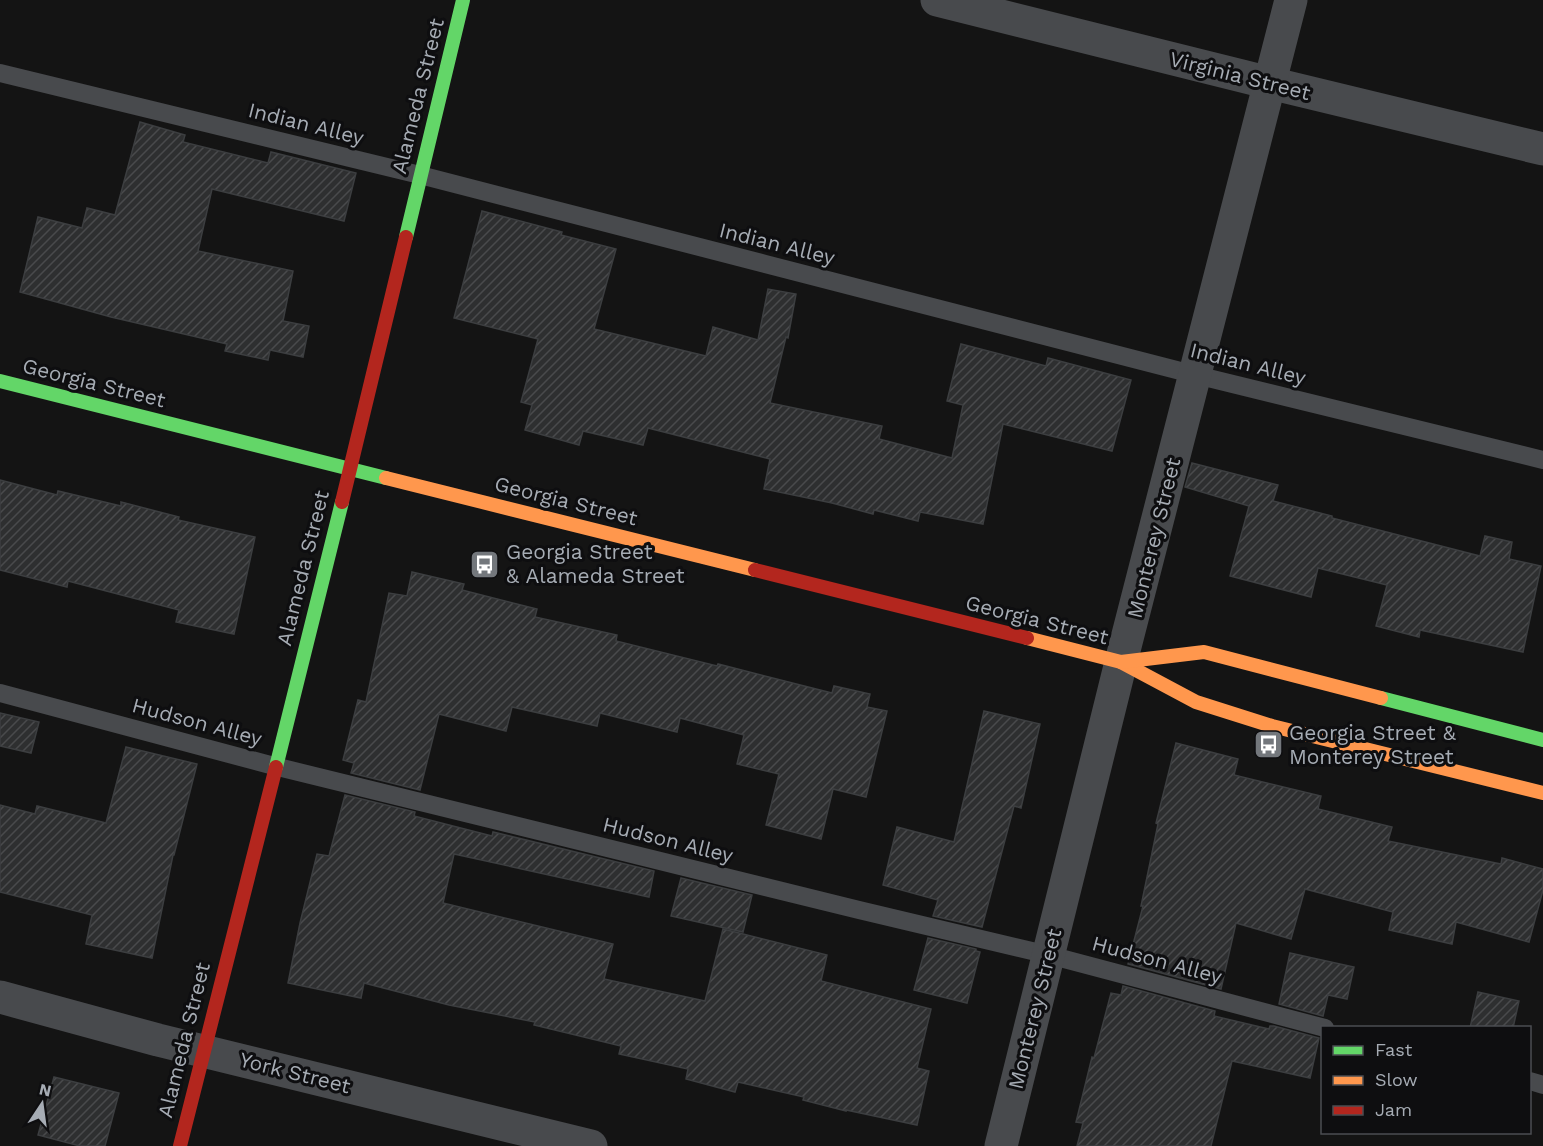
<svg xmlns="http://www.w3.org/2000/svg" width="1543" height="1146" font-family="'Work Sans',sans-serif">
<style>
.building{fill:url(#building-hatch);stroke:#3c3e40;stroke-width:1.5}
.lines{fill:none;stroke-linecap:round;stroke-linejoin:round}
.lane{stroke:#484a4d;stroke-width:18}
.street{stroke:#484a4d;stroke-width:33}
.fast{stroke:#63d668;stroke-width:14}
.slow{stroke:#ff974d;stroke-width:14}
.jam{stroke:#b3261e;stroke-width:14}
.labels{text-anchor:middle;stroke-width:6;stroke-linejoin:round;paint-order:stroke}
.street-label{font-size:21px;fill:#a6acb4;stroke:#0e0e10}
.poi-label{font-size:21px;fill:#a6acb4;stroke:#0e0e10;text-anchor:start}
</style>
<defs>
<pattern id="building-hatch" width="6" height="6" patternUnits="userSpaceOnUse" patternTransform="scale(1.5)"><rect width="6" height="6" fill="#2e2f30"/><path d="M-1 1l2-2M0 6l6-6M5 7l2-2" fill="none" stroke="#494a4c"/></pattern>
</defs>
<rect width="100%" height="100%" fill="#141414"/>
<!-- building -->
<g class="building">
<polygon points="140,122 185,135 183,142 268,163 271,152 356,173 344,221 212,189 198,251 293,271 283,321 309,326 303,357 270,350 268,360 225,351 227,344 111,317 20,292 38,217 82,228 87,208 115,215"/>
<polygon points="482,211 562,232 561,235 616,249 594,329 706,356 713,327 758,340 768,289 796,294 788,338 786,337 770,403 882,426 879,439 952,458 963,405 947,401 961,344 1046,366 1048,358 1131,380 1112,451 1003,424 983,524 920,512 918,521 874,510 873,514 832,503 764,489 770,459 648,428 643,445 583,431 579,445 525,430 532,405 521,402 538,339 454,318"/>
<polygon points="1192,463 1278,485 1273,501 1332,516 1332,518 1480,556 1485,536 1512,542 1509,559 1541,566 1523,652 1420,630 1419,637 1376,626 1387,585 1318,568 1311,597 1230,576 1249,506 1185,487"/>
<polygon points="0,480 57,495 58,491 121,506 121,502 179,517 178,520 255,537 234,634 176,622 179,610 68,581 67,587 0,570"/>
<polygon points="412,572 464,584 462,590 537,609 535,617 617,635 616,641 717,666 718,664 832,693 834,686 870,694 867,707 887,711 866,797 833,789 821,839 766,825 779,774 737,764 744,735 680,718 677,732 600,713 597,726 512,707 506,731 439,714 420,790 351,773 354,763 343,760 358,700 366,702 389,593 407,596"/>
<polygon points="984,711 1040,724 1021,808 1014,806 982,927 933,916 938,900 883,885 897,827 954,842"/>
<polygon points="0,713 39,722 31,753 0,746"/>
<polygon points="1176,743 1238,759 1234,775 1321,796 1318,809 1392,827 1388,841 1501,864 1502,858 1543,869 1543,890 1529,942 1456,922 1452,944 1389,930 1393,912 1305,889 1291,939 1236,923 1221,989 1128,964 1143,906 1141,906 1158,824 1156,823"/>
<polygon points="126,747 197,764 174,855 173,855 152,958 86,944 92,915 0,892 0,805 35,814 37,806 106,823"/>
<polygon points="345,795 415,812 414,816 492,836 493,832 654,871 649,897 454,854 443,903 613,944 604,979 705,1001 723,929 827,955 821,981 931,1009 917,1068 929,1071 917,1125 846,1110 846,1111 803,1100 804,1097 738,1082 735,1092 686,1079 688,1069 619,1054 621,1046 534,1025 535,1022 449,1005 364,983 361,998 288,983 300,923 317,854 329,856"/>
<polygon points="681,878 752,895 743,932 671,916"/>
<polygon points="928,938 976,949 976,951 980,952 967,1003 914,990"/>
<polygon points="1290,953 1354,967 1347,999 1328,995 1323,1016 1279,1004"/>
<polygon points="1123,986 1215,1011 1214,1016 1269,1029 1270,1026 1274,1026 1319,1038 1310,1078 1232,1061 1211,1146 1077,1146 1083,1123 1076,1122 1092,1057 1094,1058 1111,993 1121,995"/>
<polygon points="1478,992 1519,1001 1513,1028 1470,1028"/>
<polygon points="54,1077 119,1093 105,1146 80,1146 38,1135"/>
</g>
<g class="lines">
<!-- lane -->
<g class="lane">
<polyline points="0,73 420,175 1196,375 1543,460"/>
<polyline points="0,693 274,766 859,910 1049,955 1325,1028"/>
<polyline points="1530,1081 1543,1085"/>
</g>
<!-- street -->
<g class="street">
<polyline points="937,0 1270,83 1543,149"/>
<polyline points="0,997 158,1040 591,1146"/>
<polyline points="1001,1146 1121,662 1291,0"/>
</g>
<!-- fast -->
<g class="fast">
<polyline points="406,237 463,0"/>
<polyline points="0,381 386,478"/>
<polyline points="1381,698 1543,740"/>
<polyline points="276,767 342,502"/>
</g>
<!-- slow -->
<g class="slow">
<polyline points="386,478 755,570"/>
<polyline points="1027,638 1121,662 1196,702 1272,726 1543,793"/>
<polyline points="1121,662 1204,652 1381,698"/>
</g>
<!-- jam -->
<g class="jam">
<polyline points="342,502 406,237"/>
<polyline points="755,570 1027,638"/>
<polyline points="180,1146 276,767"/>
</g>
</g>
<!-- icons -->
<defs>
<symbol id="bus-square" viewBox="-11 -11 22 22"><rect x="-9" y="-9" width="18" height="18" rx="4" fill="#73777c" stroke="#0e0e10"/><path d="M-5-6H5V4H4V6H2V4H-2V6H-4V4H-5ZM-3.5-4V0h7V-4ZM-3.5 1.2v1.5H-2V1.2ZM2 1.2v1.5H3.5V1.2Z" fill="#fff"/></symbol>
</defs>
<g fill-rule="evenodd">
<use href="#bus-square" x="468" y="548" width="33" height="33"/>
<use href="#bus-square" x="1252" y="728" width="33" height="33"/>
</g>
<g class="labels">
<!-- street labels -->
<g class="street-label">
<text transform="translate(1240 76) rotate(14)" y="7">Virginia Street</text>
<text transform="translate(418 96) rotate(-76)" y="7">Alameda Street</text>
<text transform="translate(306 124) rotate(14)" y="7">Indian Alley</text>
<text transform="translate(777 244) rotate(14)" y="7">Indian Alley</text>
<text transform="translate(1248 364) rotate(14)" y="7">Indian Alley</text>
<text transform="translate(94 383) rotate(14)" y="7">Georgia Street</text>
<text transform="translate(566 501) rotate(14)" y="7">Georgia Street</text>
<text transform="translate(1154 538) rotate(-76)" y="7">Monterey Street</text>
<text transform="translate(303 568) rotate(-76)" y="7">Alameda Street</text>
<text transform="translate(1037 620) rotate(14)" y="7">Georgia Street</text>
<text transform="translate(197 722) rotate(15)" y="7">Hudson Alley</text>
<text transform="translate(668 840) rotate(14)" y="7">Hudson Alley</text>
<text transform="translate(1157 960) rotate(15)" y="7">Hudson Alley</text>
<text transform="translate(1035 1009) rotate(-76)" y="7">Monterey Street</text>
<text transform="translate(184 1040) rotate(-76)" y="7">Alameda Street</text>
<text transform="translate(295 1073) rotate(14)" y="7">York Street</text>
</g>
<!-- poi labels -->
<g class="poi-label">
<text x="506" y="559">Georgia Street<tspan x="506" dy="24">&amp; Alameda Street</tspan></text>
<text x="1289" y="740">Georgia Street &amp;<tspan x="1289" dy="24">Monterey Street</tspan></text>
</g>
</g>
<!-- legend -->
<rect x="1321" y="1026" width="210" height="108" fill="#0e0e10" stroke="#4b4d52" stroke-width="1.5"/>
<rect x="1333" y="1046" width="30" height="9" fill="#63d668" stroke="#4b4d52" stroke-width="1.5"/>
<text x="1375" y="1056" font-size="18" fill="#a6acb4">Fast</text>
<rect x="1333" y="1076" width="30" height="9" fill="#ff974d" stroke="#4b4d52" stroke-width="1.5"/>
<text x="1375" y="1086" font-size="18" fill="#a6acb4">Slow</text>
<rect x="1333" y="1106" width="30" height="9" fill="#b3261e" stroke="#4b4d52" stroke-width="1.5"/>
<text x="1375" y="1116" font-size="18" fill="#a6acb4">Jam</text>
<!-- north arrow -->
<g transform="translate(42 1104) rotate(13)" stroke="#0e0e10" stroke-width="4.5" paint-order="stroke">
<path d="M0-4.5L10 22L0 15L-10 22Z" fill="#a6acb4"/>
<text y="-9" font-size="16" font-weight="bold" text-anchor="middle" fill="#a6acb4">N</text>
</g>
</svg>
